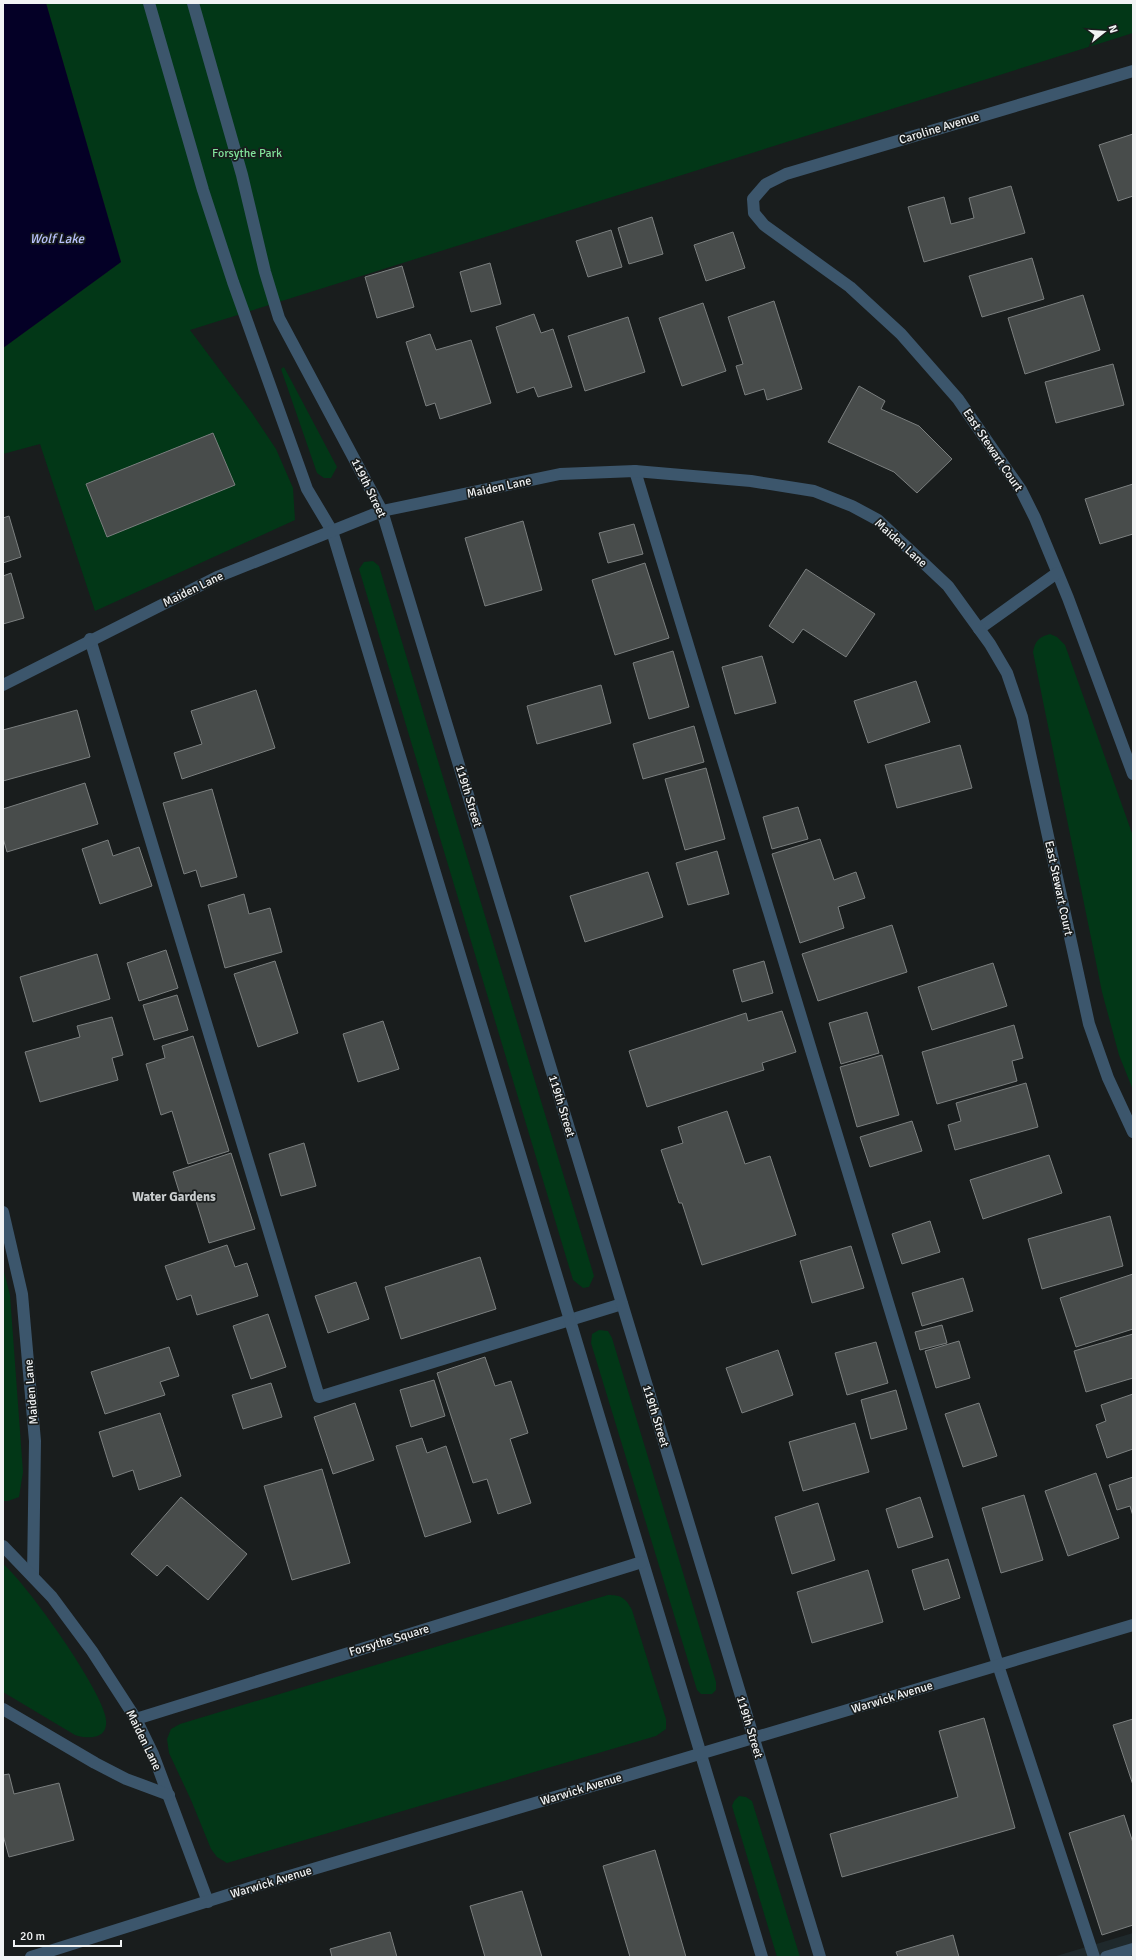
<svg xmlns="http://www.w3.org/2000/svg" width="1136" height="1960" font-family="Signika,sans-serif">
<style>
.built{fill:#1f292c}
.green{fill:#023717}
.water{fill:#040026}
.building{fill:#484c4b;stroke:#7b7f7f}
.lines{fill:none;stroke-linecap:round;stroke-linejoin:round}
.service{stroke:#3c566c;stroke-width:12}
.minor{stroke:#3c566c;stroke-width:12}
.labels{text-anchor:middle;stroke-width:3.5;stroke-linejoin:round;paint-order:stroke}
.street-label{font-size:12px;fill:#f1f3f4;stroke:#191d1d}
.park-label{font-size:12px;fill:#81e29a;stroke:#191d1d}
.water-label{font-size:13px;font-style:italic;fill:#b9c2fc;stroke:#191d1d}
.neighbourhood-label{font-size:13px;font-weight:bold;fill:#c8cccd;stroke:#191d1d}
</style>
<rect width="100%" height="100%" fill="#191d1d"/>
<!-- built -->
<polygon class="built" points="1133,1933 1133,1957 1053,1957"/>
<!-- green -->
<g class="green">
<polygon points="46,3 1133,3 1133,33 190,330 252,413 276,449 293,488 295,520 95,611 40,444 3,454 3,348 121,262"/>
<polygon points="284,367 337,467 331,478 324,478 317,473 281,369"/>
<polygon points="373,561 379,566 594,1276 589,1287 583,1288 573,1280 359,569 364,562"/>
<path d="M1050,634L1057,637L1065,645L1133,836V1090L1119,1055L1102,992L1033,652C1035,641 1039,637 1050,634Z"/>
<polygon points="3,1268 10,1295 23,1472 19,1497 8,1501 3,1501"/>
<polygon points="599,1330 608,1331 612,1338 716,1682 716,1690 712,1694 701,1694 697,1690 591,1343 592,1334"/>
<path d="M3,1564C27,1584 103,1691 106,1720C108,1740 87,1739 75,1735L3,1692Z"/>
<path d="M608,1595C621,1595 626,1598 632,1610L666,1719V1729L656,1736L227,1863L217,1857L211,1849L191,1800L169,1753L167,1739L171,1729L180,1724Z"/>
<polygon points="739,1796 746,1797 752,1801 800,1957 777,1957 732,1806 734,1801"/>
</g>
<!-- water -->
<polygon class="water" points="3,3 46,3 121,262 3,348"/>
<!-- building -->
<g class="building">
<polygon points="1133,134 1133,196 1118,201 1099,145"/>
<polygon points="1011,186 1025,233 924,262 908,207 944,197 951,224 974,218 969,198"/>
<polygon points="652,217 663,254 629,264 618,228"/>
<polygon points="611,230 622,267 588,277 576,241"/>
<polygon points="733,232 745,268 706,281 694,245"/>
<polygon points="1032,258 1044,299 982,317 969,276"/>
<polygon points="490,263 501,304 471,312 460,272"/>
<polygon points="402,266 414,307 377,318 365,277"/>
<polygon points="1083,295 1100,350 1025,374 1008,318"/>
<polygon points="774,301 802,389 767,400 764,389 745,395 736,366 743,364 728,317"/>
<polygon points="703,303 726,371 682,386 659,318"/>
<polygon points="534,314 541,333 553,329 572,387 538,397 534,387 517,393 496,327"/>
<polygon points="628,317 645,372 585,391 568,336"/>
<polygon points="430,334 436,350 471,340 491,403 440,419 435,403 426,406 406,342"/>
<polygon points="1113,364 1124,405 1056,423 1045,382"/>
<polygon points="859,386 885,401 881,409 919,426 952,459 917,493 894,472 828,442"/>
<polygon points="213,433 235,485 107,537 86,484"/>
<polygon points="1133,484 1133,534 1100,544 1085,499"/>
<polygon points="9,516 21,557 3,563 3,518"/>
<polygon points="523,521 542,590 485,606 465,538"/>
<polygon points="634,524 643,554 608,563 599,533"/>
<polygon points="645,563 669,638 615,655 592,580"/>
<polygon points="806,569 875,614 846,657 803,629 793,643 769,626"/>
<polygon points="11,573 24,618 3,624 3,576"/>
<polygon points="673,651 689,707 649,719 633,663"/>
<polygon points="762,656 776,703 735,714 722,667"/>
<polygon points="916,681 930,722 868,743 854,701"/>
<polygon points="601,685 611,723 537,744 527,706"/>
<polygon points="256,690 275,748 182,779 174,753 202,744 191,711"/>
<polygon points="77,710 90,757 3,781 3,730"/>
<polygon points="694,726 704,762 643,779 633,744"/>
<polygon points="960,745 972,788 897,808 885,765"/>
<polygon points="706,768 725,839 685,850 665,779"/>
<polygon points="85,783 98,824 7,852 3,838 3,809"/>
<polygon points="212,789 237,877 201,887 196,870 184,874 163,803"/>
<polygon points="798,807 808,839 772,849 763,817"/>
<polygon points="820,839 834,880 856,872 865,898 838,907 844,928 800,943 772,854"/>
<polygon points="108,840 113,856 139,847 152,886 100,904 82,849"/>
<polygon points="717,851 729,894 688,905 676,863"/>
<polygon points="648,872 663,917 585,942 570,896"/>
<polygon points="244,894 249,914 270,908 282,952 225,968 208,905"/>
<polygon points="892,925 907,972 818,1001 802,954"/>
<polygon points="166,950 178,988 139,1001 127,963"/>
<polygon points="97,954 110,999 33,1022 20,977"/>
<polygon points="275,961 298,1033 258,1047 234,974"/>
<polygon points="764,961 773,993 742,1002 733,970"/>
<polygon points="993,963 1007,1006 932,1030 918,987"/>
<polygon points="177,995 188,1030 154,1040 143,1005"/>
<polygon points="782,1011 796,1052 762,1063 764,1070 647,1107 629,1051 746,1013 748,1021"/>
<polygon points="867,1012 879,1053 841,1064 829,1023"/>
<polygon points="112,1017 123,1055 112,1058 118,1080 40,1102 25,1052 80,1037 77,1026"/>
<polygon points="383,1021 399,1069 358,1082 343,1034"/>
<polygon points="1014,1025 1023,1058 1012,1061 1017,1081 937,1104 922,1052"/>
<polygon points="193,1036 229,1151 188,1164 172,1111 161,1115 146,1064 165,1058 162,1046"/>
<polygon points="882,1055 899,1115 857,1127 840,1067"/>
<polygon points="1026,1083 1038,1127 955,1150 948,1125 961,1121 956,1103"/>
<polygon points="727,1111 745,1164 770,1156 796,1235 702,1265 682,1203 679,1203 661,1150 683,1143 678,1127"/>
<polygon points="912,1121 922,1151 870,1167 860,1137"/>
<polygon points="304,1143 316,1186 281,1196 269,1154"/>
<polygon points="231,1153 255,1229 209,1243 195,1198 182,1201 173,1172"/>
<polygon points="1049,1155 1062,1193 983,1219 970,1180"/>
<polygon points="1110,1216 1123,1266 1042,1289 1028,1239"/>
<polygon points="930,1221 940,1252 902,1264 892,1234"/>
<polygon points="227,1245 235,1267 247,1263 258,1296 197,1315 191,1295 177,1300 165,1266"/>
<polygon points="851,1246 864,1288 812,1303 800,1261"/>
<polygon points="480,1257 496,1309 401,1339 385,1287"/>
<polygon points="1133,1274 1133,1329 1076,1347 1060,1298"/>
<polygon points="963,1278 973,1311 922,1326 912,1293"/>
<polygon points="356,1282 369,1319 328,1333 315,1296"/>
<polygon points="268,1314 286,1367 251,1379 233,1326"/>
<polygon points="942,1325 947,1343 920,1350 915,1332"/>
<polygon points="1133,1334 1133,1378 1086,1392 1074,1351"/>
<polygon points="959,1341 970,1378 936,1388 925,1351"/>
<polygon points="876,1342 888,1383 847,1395 835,1353"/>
<polygon points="169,1347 179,1376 160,1382 165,1395 105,1414 91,1372"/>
<polygon points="778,1350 793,1395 742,1413 726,1368"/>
<polygon points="485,1357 495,1386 511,1381 528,1433 510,1439 531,1503 498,1514 487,1479 473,1483 437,1373"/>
<polygon points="434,1380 445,1416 411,1427 400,1390"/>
<polygon points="271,1383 282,1417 243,1429 232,1395"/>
<polygon points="896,1390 907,1429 871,1439 861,1400"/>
<polygon points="1133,1394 1133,1449 1107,1458 1096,1425 1106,1421 1101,1405"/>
<polygon points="355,1403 374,1460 333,1474 314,1417"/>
<polygon points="979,1403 997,1456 963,1467 945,1414"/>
<polygon points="160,1413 181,1476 139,1490 133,1470 113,1477 99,1432"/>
<polygon points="855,1423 869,1472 803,1491 789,1442"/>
<polygon points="422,1438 427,1453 446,1446 471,1522 425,1537 396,1446"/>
<polygon points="322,1469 350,1563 292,1580 264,1486"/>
<polygon points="1096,1473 1119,1538 1068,1556 1045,1491"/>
<polygon points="1133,1477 1133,1516 1130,1506 1117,1510 1109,1485"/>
<polygon points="1024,1495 1043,1560 1001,1573 982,1508"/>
<polygon points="181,1497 247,1554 208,1600 167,1565 157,1576 131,1554"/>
<polygon points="920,1497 933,1537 898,1548 886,1509"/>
<polygon points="818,1503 835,1560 792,1574 775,1517"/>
<polygon points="948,1559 960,1598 924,1610 912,1570"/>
<polygon points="868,1570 883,1622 812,1643 797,1592"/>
<polygon points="984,1718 1015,1828 842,1877 830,1834 958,1797 939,1731"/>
<polygon points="1133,1719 1133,1785 1113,1725"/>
<polygon points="9,1774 14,1794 59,1783 74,1840 9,1857 3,1835 3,1775"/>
<polygon points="1124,1815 1133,1843 1133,1925 1102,1935 1069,1833"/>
<polygon points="655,1850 686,1957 630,1957 603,1866"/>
<polygon points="522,1891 542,1957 485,1957 470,1906"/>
<polygon points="390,1932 397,1957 332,1957 330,1949"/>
<polygon points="953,1935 959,1957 898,1957 896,1952"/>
</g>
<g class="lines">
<!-- service -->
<g class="service">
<polyline points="635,471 998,1665 1094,1957"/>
<polyline points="90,639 319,1397 622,1304"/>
<polyline points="1106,1957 1133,1949"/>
</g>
<!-- minor -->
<g class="minor">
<polyline points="149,3 203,190 233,282 307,489 332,531 762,1957"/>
<polyline points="193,3 242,175 265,272 279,318 382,511 820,1957"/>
<polyline points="1133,71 786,174 766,184 753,199 754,213 764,225 850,287 901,334 958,399 1021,490 1035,518 1068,598 1133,774"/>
<polyline points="979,629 1057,573"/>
<polyline points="3,685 217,577 382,511 560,474 635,471 751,481 814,491 852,506 878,520 948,586 990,644 1007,673 1022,717 1089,1024 1108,1078 1133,1132"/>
<polyline points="3,1212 22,1294 35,1441 33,1576"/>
<polyline points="3,1546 52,1597 92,1651 136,1719 153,1754 208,1902"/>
<polyline points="3,1709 95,1763 126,1779 169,1795"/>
<polyline points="136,1719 642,1562"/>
<polyline points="31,1957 256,1886 1133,1625"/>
</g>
</g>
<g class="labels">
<!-- street labels -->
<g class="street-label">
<text transform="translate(939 128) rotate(-17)" y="4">Caroline Avenue</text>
<text transform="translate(993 450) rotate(56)" y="4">East Stewart Court</text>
<text transform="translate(499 487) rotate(-12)" y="4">Maiden Lane</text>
<text transform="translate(369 488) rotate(64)" y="4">119th Street</text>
<text transform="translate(901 543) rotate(42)" y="4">Maiden Lane</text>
<text transform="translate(193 589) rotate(-26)" y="4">Maiden Lane</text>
<text transform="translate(469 796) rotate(73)" y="4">119th Street</text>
<text transform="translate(1059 888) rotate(78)" y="4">East Stewart Court</text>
<text transform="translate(562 1106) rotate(73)" y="4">119th Street</text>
<text transform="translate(31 1392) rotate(-95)" y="4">Maiden Lane</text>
<text transform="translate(656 1416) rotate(73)" y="4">119th Street</text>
<text transform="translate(389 1640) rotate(-17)" y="4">Forsythe Square</text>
<text transform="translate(892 1697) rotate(-17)" y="4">Warwick Avenue</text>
<text transform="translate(750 1727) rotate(73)" y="4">119th Street</text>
<text transform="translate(144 1740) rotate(64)" y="4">Maiden Lane</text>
<text transform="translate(581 1789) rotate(-17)" y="4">Warwick Avenue</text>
<text transform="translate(271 1882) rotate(-17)" y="4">Warwick Avenue</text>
</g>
<!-- park labels -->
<g class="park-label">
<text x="247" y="157">Forsythe Park</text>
</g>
<!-- water labels -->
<g class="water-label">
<text x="57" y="243">Wolf Lake</text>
</g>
<!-- neighbourhood labels -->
<g class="neighbourhood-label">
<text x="174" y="1201">Water Gardens</text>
</g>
</g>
<!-- border -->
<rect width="1136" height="1960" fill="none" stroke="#f1f3f4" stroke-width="8"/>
<!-- north arrow -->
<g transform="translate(1104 32) rotate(73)" stroke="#191d1d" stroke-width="3" paint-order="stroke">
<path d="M0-3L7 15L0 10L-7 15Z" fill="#f1f3f4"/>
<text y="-6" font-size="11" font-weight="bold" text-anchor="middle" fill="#f1f3f4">N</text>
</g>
<!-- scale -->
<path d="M14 1940v6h107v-6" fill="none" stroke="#f1f3f4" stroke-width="2"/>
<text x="20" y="1940" font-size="12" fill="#f1f3f4" stroke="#191d1d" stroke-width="3" paint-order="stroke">20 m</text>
</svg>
